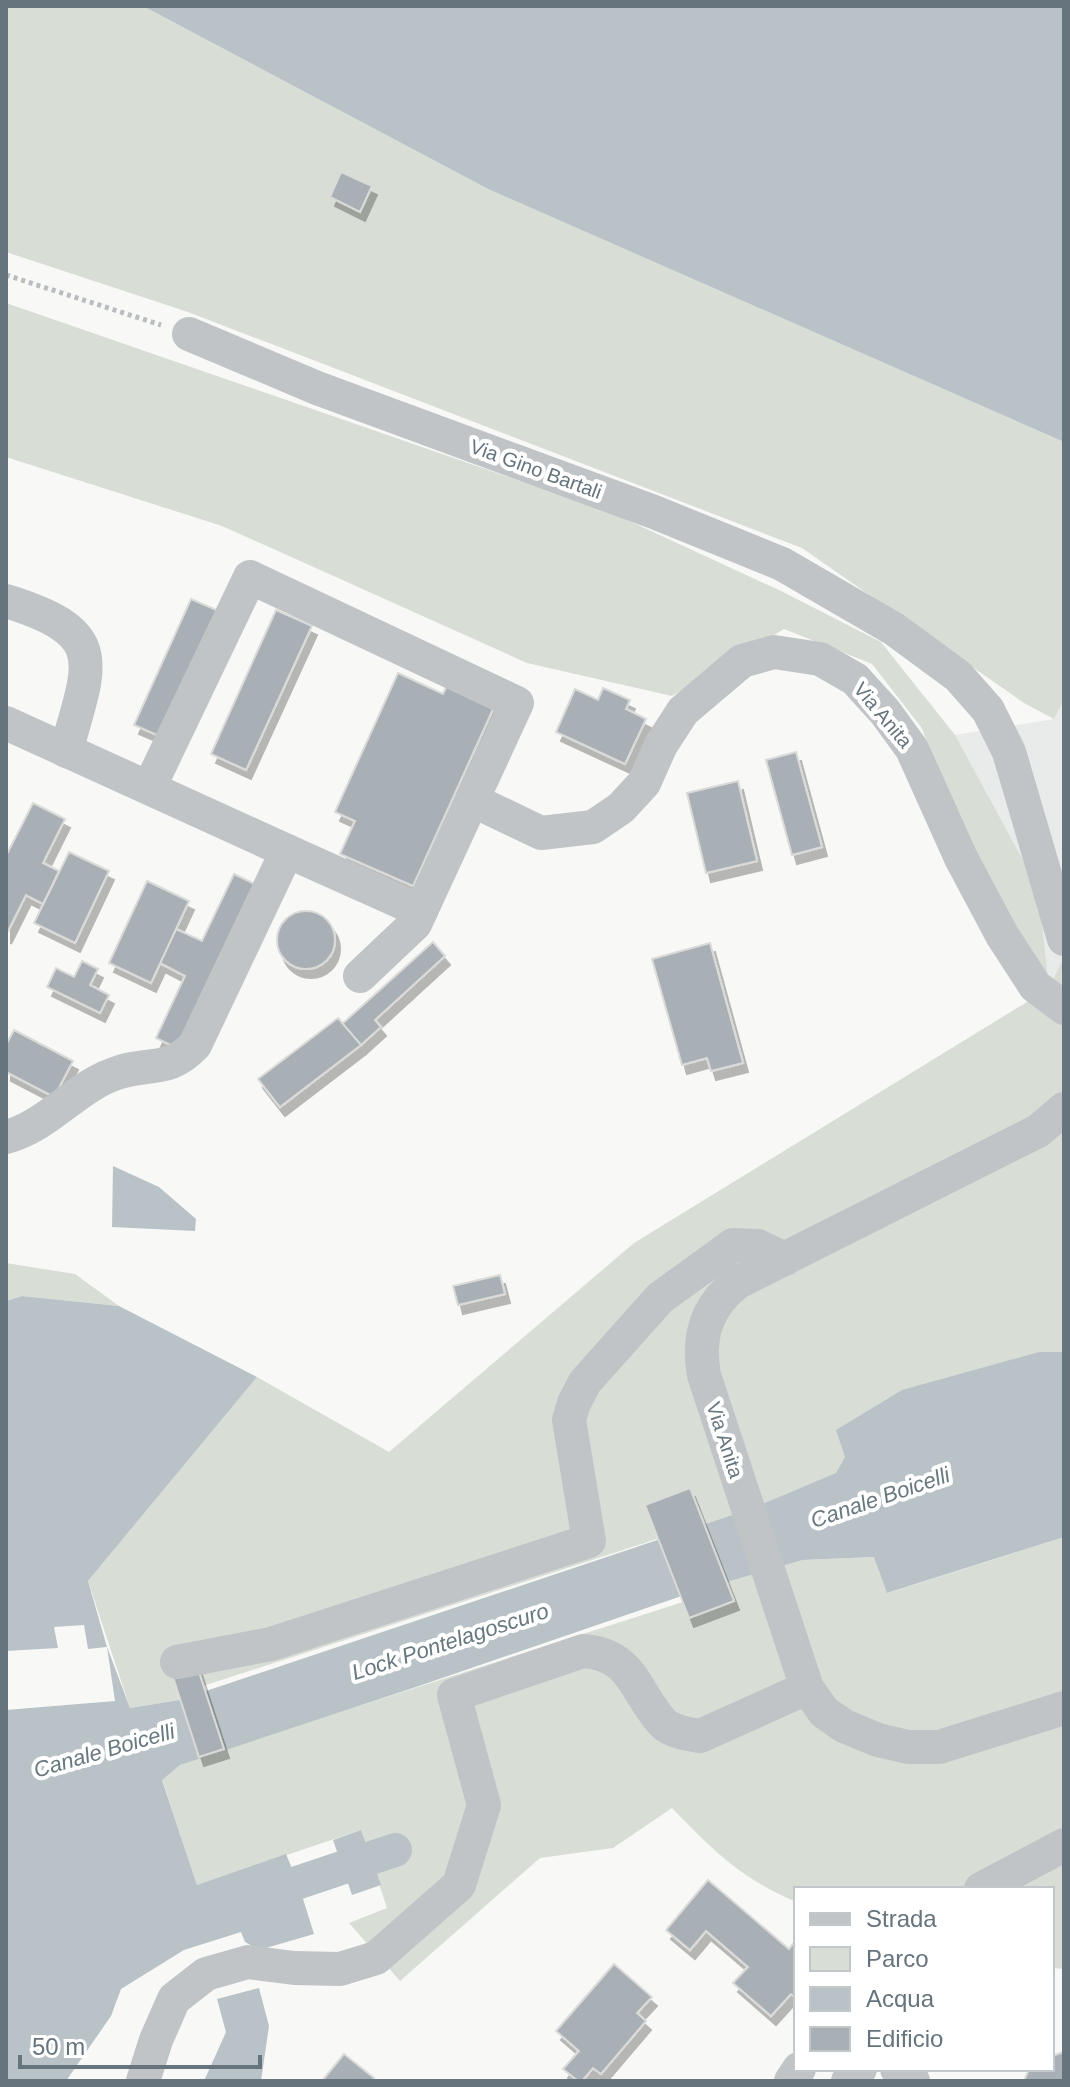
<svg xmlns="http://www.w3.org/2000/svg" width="1070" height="2087" font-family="Arial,sans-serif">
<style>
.built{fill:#e9eaea}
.green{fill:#d8ddd6}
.water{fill:#b9c3c7}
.pier{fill:#f8f8f6}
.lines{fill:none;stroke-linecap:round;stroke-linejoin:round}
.canal{stroke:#b9c3c7;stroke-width:34}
.building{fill:#a8afb5;stroke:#dadad9;stroke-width:2;filter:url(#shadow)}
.path{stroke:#babdbf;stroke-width:5;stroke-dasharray:4 4;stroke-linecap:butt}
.minor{stroke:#c0c4c7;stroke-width:34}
.labels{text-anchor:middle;stroke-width:8;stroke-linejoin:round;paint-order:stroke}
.street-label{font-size:20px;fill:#66747e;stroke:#fff}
.water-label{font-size:22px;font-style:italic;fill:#67787f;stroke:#fff}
</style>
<defs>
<filter id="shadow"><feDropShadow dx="5" dy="9" stdDeviation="0" flood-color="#0004"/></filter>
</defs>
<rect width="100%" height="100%" fill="#f8f8f6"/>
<!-- built -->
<polygon class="built" points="1064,700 1064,957 1049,989 955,735 1054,719"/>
<!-- green -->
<g class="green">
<polygon points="6,6 143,6 488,189 1064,442 1064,700 1054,719 1024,703 802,548 188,312 6,252"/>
<polygon points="6,303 610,512 781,591 881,642 955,735 1038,888 1049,988 1064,957 1064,1352 1039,1352 845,1457 837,1473 750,1509 705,1524 690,1488 645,1505 657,1539 203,1686 171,1671 179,1700 130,1708 88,1581 257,1377 389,1452 634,1243 1048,989 978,862 921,727 872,664 784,629 672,696 527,663 222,526 6,457"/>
<polygon points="6,1263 75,1274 119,1306 22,1296 6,1301"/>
<path d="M1064,1537V1969L1052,1968V1889H796V1902C739,1877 715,1852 672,1808L613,1848L540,1858L400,1981L349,1923L387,1908L361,1830L197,1885L162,1779L180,1765L199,1757L683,1602L690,1618L733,1601L727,1581L803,1560L875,1557L888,1593Z"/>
</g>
<!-- water -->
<g class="water">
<polygon points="143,6 1064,6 1064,442 488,189"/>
<polygon points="113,1166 159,1187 196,1219 195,1231 112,1227"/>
<polygon points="22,1296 119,1306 257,1377 88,1581 107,1647 130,1708 179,1700 750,1509 836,1473 845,1457 836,1430 902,1390 1039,1352 1064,1352 1064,1537 887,1593 874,1557 803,1560 705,1588 416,1687 180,1765 162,1780 197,1885 286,1854 298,1883 314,1934 259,1950 245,1942 241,1932 184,1950 121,1989 111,2016 66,2081 6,2081 6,1301"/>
<polygon points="361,1830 381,1885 352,1895 333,1840"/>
<polygon points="259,1988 269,2026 261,2081 204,2081 226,2032 217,1999"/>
</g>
<!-- pier -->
<polygon class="pier" points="84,1625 88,1649 107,1647 115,1701 6,1710 6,1651 58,1648 54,1627"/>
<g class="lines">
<!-- canal -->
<polyline class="canal" points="255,1897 395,1850"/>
</g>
<!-- building -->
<g class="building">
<polygon points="341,172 372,186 360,212 330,197"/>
<polygon points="191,599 221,612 164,738 134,725"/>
<polygon points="276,610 312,626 246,770 211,754"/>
<polygon points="398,673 443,694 451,677 498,698 413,886 340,854 355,821 335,812"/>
<polygon points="603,688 630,700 626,709 646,719 625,764 556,732 575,689 598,700"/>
<polygon points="796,752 822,847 792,855 766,760"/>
<polygon points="738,781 757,861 706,873 687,793"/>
<polygon points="33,803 65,819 43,863 59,871 43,904 26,895 6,935 6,856"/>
<polygon points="69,852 109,871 75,943 34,923"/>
<polygon points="234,874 267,890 189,1054 156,1038 185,976 160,963 176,929 202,941"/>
<polygon points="147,881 189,901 151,983 109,963"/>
<circle cx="306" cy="940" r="29"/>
<polygon points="433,942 445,956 375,1020 381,1027 361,1045 342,1024"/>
<polygon points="710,943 743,1063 711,1071 707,1058 682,1065 652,959"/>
<polygon points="82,961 98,969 90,985 109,995 100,1013 47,987 56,968 74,977"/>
<polygon points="338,1018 361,1045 280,1107 258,1079"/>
<polygon points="14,1030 73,1061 54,1097 6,1072 6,1045"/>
<polygon points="500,1275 505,1294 458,1305 453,1286"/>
<polygon points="690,1488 734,1601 689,1618 645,1505"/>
<polygon points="196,1663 224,1749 199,1757 171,1671"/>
<polygon points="708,1880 789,1949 796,1940 796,1998 791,1994 771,2016 733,1983 748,1967 706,1931 690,1950 666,1930"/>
<polygon points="614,1964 652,1997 637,2013 646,2021 601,2074 593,2068 582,2081 578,2081 563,2069 579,2051 556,2031"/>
<polygon points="1064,2052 1064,2081 1024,2081 1029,2069 1052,2069 1052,2056"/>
<polygon points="344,2054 374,2078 372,2081 322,2081"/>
</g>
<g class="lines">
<!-- path -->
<polyline class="path" points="6,275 161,325"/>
<!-- minor -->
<g class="minor">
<polyline points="189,334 317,388 654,512 782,564 894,629 958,676 988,710 1009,752 1064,939"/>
<path d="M6,601C110,633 91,662 66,751"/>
<polyline points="6,723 287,851"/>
<polyline points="149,788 250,577 517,703 415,924 360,976"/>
<polyline points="472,800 541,833 593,827 621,808 644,783 661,745 683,711 742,661 774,652 820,659 855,679 885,712 912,749 961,858 1002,935 1035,986 1064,1008"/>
<path d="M1064,1109L1038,1131L738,1282C707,1305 697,1336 704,1375L807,1688L824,1712L844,1726L878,1740L908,1747H939L1064,1708"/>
<path d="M6,1137C49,1126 78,1084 120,1072C152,1062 168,1073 195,1045L287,851L421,911"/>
<polyline points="177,1662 271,1644 589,1541 569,1420 574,1403 585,1382 660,1298 733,1245 758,1246 785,1259"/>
<polyline points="981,1889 1064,1845"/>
<polyline points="897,2069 913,2081"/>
<path d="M143,2081L156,2040L174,1999L206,1974L248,1962L294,1968L340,1969L376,1958L459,1885L484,1805L454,1695L583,1651C634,1654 635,1694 664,1724C673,1732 688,1734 700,1736L807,1688"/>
<polyline points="791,2081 799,2069"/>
<polyline points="848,2081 860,2069"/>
</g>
</g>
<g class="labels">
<!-- street labels -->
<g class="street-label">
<text transform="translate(536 469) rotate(20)" y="7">Via Gino Bartali</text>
<text transform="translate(883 715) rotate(50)" y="7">Via Anita</text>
<text transform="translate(725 1440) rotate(72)" y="7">Via Anita</text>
</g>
<!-- water labels -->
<g class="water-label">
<text transform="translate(880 1497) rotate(-19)" y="8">Canale Boicelli</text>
<text transform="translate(450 1641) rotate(-18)" y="8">Lock Pontelagoscuro</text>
<text transform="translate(104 1750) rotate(-16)" y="8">Canale Boicelli</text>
</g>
</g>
<!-- border -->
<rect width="1070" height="2087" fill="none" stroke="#66747e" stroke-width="16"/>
<!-- legend -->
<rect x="794" y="1887" width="260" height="184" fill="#ffffff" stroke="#c2c7cb" stroke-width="2"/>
<rect x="810" y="1913" width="40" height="12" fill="#c0c4c7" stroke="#c2c7cb" stroke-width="2"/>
<text x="866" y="1927" font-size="24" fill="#66747e">Strada</text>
<rect x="810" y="1947" width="40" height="24" fill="#d8ddd6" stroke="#c2c7cb" stroke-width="2"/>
<text x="866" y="1967" font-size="24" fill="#66747e">Parco</text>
<rect x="810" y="1987" width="40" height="24" fill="#b9c3c7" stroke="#c2c7cb" stroke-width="2"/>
<text x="866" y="2007" font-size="24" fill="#66747e">Acqua</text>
<rect x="810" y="2027" width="40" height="24" fill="#a8afb5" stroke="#c2c7cb" stroke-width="2"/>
<text x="866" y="2047" font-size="24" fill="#66747e">Edificio</text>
<!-- scale -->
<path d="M20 2055v12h240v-12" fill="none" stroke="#66747e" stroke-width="4"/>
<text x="32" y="2055" font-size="24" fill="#66747e" stroke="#ffffff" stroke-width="6" paint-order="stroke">50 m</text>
</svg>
